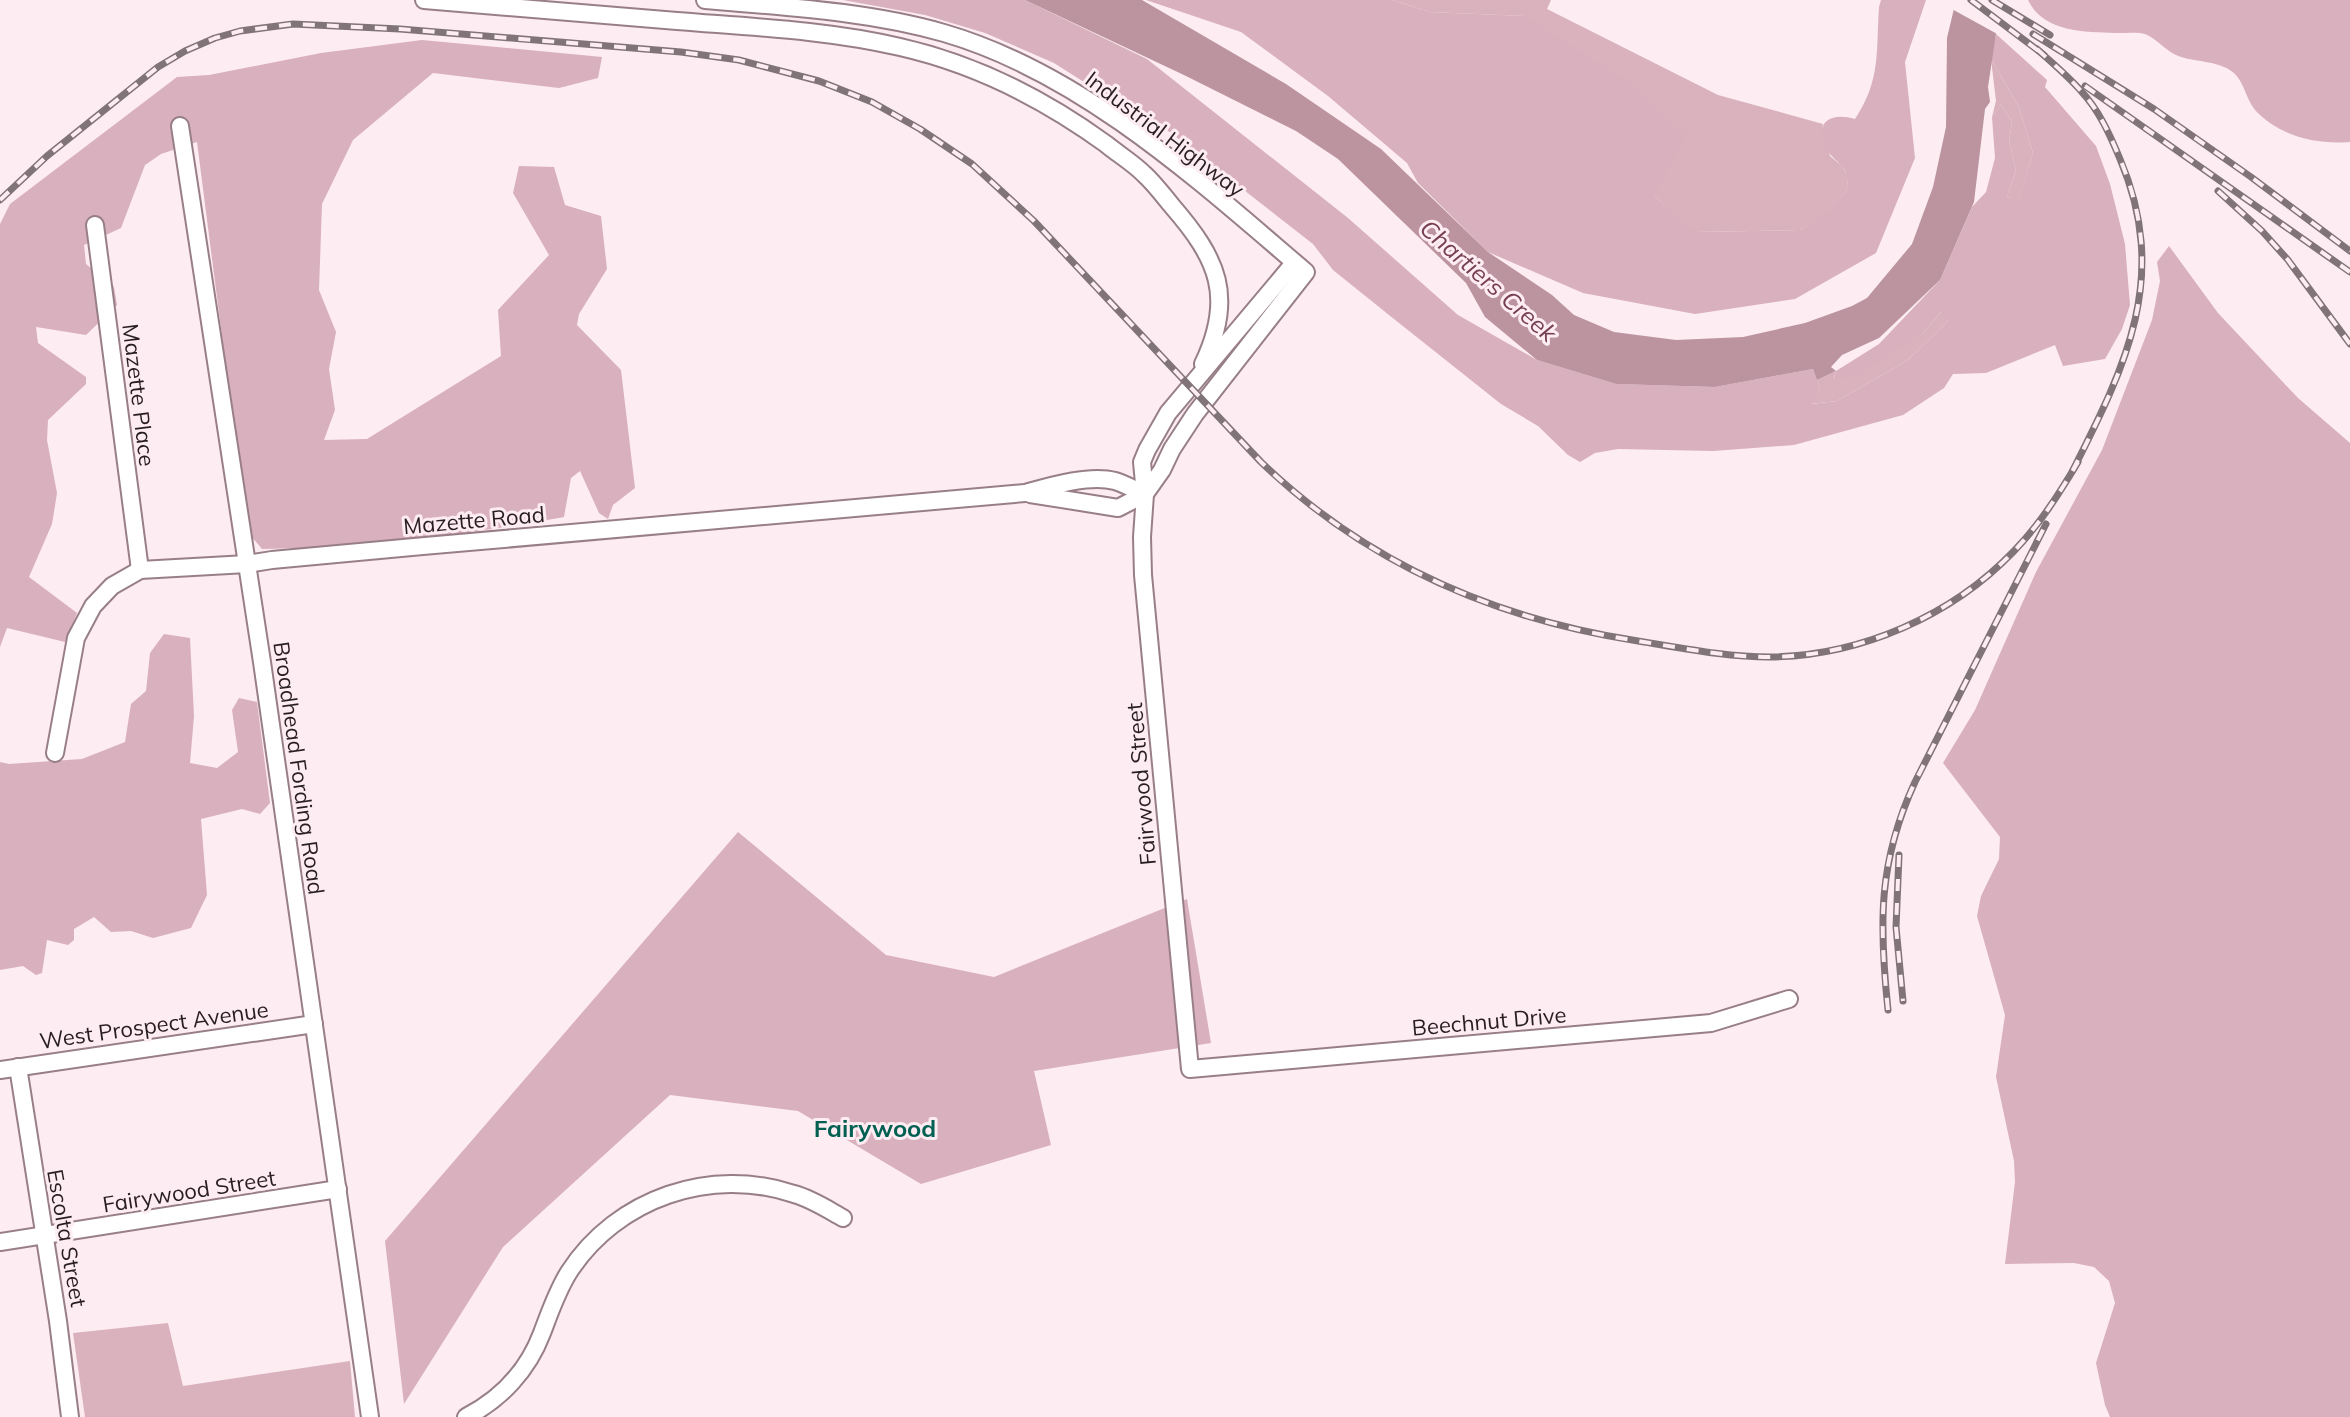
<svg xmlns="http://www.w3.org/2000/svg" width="2350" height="1417" font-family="Mulish,sans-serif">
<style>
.green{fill:#d9b2be}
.forest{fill:#d9b0bd}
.water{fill:#bb94a0}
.pier{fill:#fdecf1}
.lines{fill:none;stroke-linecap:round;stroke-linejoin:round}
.minor-casing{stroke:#987f87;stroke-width:20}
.minor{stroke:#fff;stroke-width:16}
.rail-casing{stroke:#817478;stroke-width:7}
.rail{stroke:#fdecf1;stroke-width:4;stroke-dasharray:12;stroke-linecap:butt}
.labels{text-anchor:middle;stroke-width:6;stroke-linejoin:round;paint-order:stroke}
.street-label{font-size:22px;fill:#281e21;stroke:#fdecf1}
.water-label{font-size:24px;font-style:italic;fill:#763f53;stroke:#fdecf1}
.neighbourhood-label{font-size:24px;font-weight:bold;fill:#016052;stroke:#fdecf1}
</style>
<rect width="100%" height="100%" fill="#fdecf1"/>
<!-- green -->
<g class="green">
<polygon points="1392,0 1551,0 1547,9 1718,95 1823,124 1822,130 1830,156 1842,166 1847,175 1848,189 1826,215 1800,230 1696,232 1654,196 1525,16 1430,12"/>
<polygon points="1991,59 2019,107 2033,153 2018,203 2007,196 2016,171 2009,141 2012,122 2001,105 1992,117 1996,101"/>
<polygon points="1942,311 1948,321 1908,360 1837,401 1810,404 1820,387 1817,380 1836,371 1834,379 1923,333"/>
<polygon points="168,1323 183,1386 350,1361 355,1417 85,1417 73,1333"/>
</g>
<!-- forest -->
<g class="forest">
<polygon points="843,0 1025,0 1147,59 1348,218 1458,315 1537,360 1616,384 1715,387 1813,369 1820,387 1811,404 1837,401 1908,360 1948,321 1941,312 1923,333 1858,375 1834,380 1836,371 1879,344 1940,280 1972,207 1986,192 1995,158 1992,117 2001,105 2012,122 2009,141 2016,171 2007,196 2018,202 2033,153 2019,107 1991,59 1996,34 2047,80 2045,87 2096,146 2110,184 2125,244 2130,305 2122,329 2105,359 2063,366 2055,345 1986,373 1953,374 1944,388 1903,415 1794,445 1713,451 1618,449 1595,453 1580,462 1568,455 1538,426 1501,404 1394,319 1333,270 1313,244 1167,130 1131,112 1054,63 985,33 925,15"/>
<path d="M1146,0H1392L1430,12L1525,16L1624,79L1687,135L1654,196L1697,232L1800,230L1826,214L1848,189C1847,183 1848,177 1845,171C1840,161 1829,157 1825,146C1814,121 1832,112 1855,119C1881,80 1876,52 1879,7L1881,0H1926L1905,62L1915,158L1876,253L1795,299L1695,314L1583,293L1488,252L1418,183L1407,163L1328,96L1241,32Z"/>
<path d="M2028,0H2350V142C2316,145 2279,136 2255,110C2246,99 2244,82 2234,73C2220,61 2197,62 2181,57C2167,53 2158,39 2145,34C2139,32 2128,33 2121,33C2090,32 2044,34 2028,0Z"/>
<path d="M422,40L602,57L598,78L559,88L433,73L353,140L322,204L319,290L336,332L329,369L335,410L324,440L367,439L501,356L498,310L549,255L513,193L519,166L554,167L565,205L601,216L607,269L579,314L577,325L621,370L635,488L613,505L608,519L599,513L580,471L571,478L564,517C465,535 363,547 262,549L251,536L227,375L197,142L161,154L145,165L121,228L84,245L86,264L114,287L117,305L86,335L36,327L38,343L86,377V384L48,420L47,440L57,493L52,524L29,577L77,613L65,642L7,628L0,647V224L10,204L177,77L209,75L321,53Z"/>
<polygon points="2169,246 2218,313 2298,398 2350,443 2350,1417 2110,1417 2105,1405 2096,1363 2115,1303 2109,1281 2094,1267 2074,1263 2005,1264 2015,1182 2014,1161 1996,1077 2005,1015 1977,916 1981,896 1999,859 2000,837 1943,763 1975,710 2036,572 2102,450 2152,320 2160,281 2157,262"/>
<polygon points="164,634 190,638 194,716 190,763 217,768 238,752 232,710 239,698 257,702 270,803 260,814 242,809 201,819 207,895 191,928 153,938 131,931 111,932 94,917 74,929 74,940 68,945 47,940 42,973 36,975 23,966 0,970 0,762 9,764 82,759 125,742 131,704 146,691 150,653"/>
<polygon points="738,832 886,955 994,977 1187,899 1211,1043 1034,1071 1051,1145 921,1184 798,1111 670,1095 503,1247 404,1404 385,1241"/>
</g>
<!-- water -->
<polygon class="water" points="1025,0 1142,0 1286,84 1381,149 1488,252 1552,295 1574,315 1614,332 1676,340 1743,337 1805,323 1852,306 1867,298 1912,244 1933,187 1946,127 1947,38 1956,0 2001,0 1988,87 1990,102 1985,109 1974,202 1940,280 1879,338 1842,355 1831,367 1836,371 1817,380 1813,369 1715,387 1616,384 1537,360 1485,317 1466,283 1338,159 1296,131 1186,76"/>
<!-- pier -->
<polygon class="pier" points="1952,0 2005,0 1999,35 1950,8"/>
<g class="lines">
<defs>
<g id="minor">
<path d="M424,0C509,7 593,14 677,21C751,27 827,30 900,47C975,64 1044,99 1106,144C1118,154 1133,163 1144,174C1154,183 1163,195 1172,206C1218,259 1235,297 1203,364"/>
<path d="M705,0C785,7 867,11 944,33C1082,73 1199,181 1306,272L1195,414L1172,449L1162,470L1145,494L1118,508L1030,494"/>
<polyline points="180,126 262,662 370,1417"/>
<polyline points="95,225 140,570"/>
<polyline points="1294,263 1168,413 1147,450 1142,462 1145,494 1142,537 1143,575 1190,1069 1711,1023 1789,999"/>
<path d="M55,753L76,638L93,606L112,586L140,570L247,564L272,560C523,537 774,513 1025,493C1050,486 1090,474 1115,481C1125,484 1135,490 1145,494"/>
<polyline points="18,1067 58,1321 70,1417"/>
<polyline points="0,1070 314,1024"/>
<polyline points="0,1242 338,1189"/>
<path d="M466,1417C501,1399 528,1370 542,1333C550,1312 557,1291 569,1272C617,1198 711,1166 794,1194C812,1199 827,1209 843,1218"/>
</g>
</defs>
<!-- minor casing -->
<use href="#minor" class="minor-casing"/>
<!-- minor -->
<use href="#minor" class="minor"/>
<defs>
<g id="rail">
<polyline points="1971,0 2044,55"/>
<polyline points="1992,0 2050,35"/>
<polyline points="2033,34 2154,109 2251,177 2350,251"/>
<path d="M2037,49C2052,63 2068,76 2081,91C2099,110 2110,135 2120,159C2170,277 2126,365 2073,470"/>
<polyline points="2085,86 2350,272"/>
<polyline points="2218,191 2262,231 2288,260 2350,344"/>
<path d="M0,200L47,156L158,67L185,51L215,38L240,31L293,24L400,29L681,52L739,60L819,81L872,102L920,129L972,164L1034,221L1261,462C1366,563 1495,619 1638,641C1682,648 1726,657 1770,657C1860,656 1952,616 2014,551C2040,524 2059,494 2078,462"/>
<polyline points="1899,855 1896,927 1903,1001"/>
<path d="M1888,1010C1879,924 1878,862 1915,782L2046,524"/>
</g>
</defs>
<!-- rail casing -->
<use href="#rail" class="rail-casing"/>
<!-- rail -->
<use href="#rail" class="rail"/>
</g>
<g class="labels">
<!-- street labels -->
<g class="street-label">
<text transform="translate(1165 134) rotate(37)" y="8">Industrial Highway</text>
<text transform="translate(139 395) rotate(83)" y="8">Mazette Place</text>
<text transform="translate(474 520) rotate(-5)" y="8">Mazette Road</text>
<text transform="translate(299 768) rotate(82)" y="8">Broadhead Fording Road</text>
<text transform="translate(1141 784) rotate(-95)" y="8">Fairwood Street</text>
<text transform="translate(1489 1021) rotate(-5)" y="8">Beechnut Drive</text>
<text transform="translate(154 1025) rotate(-8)" y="8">West Prospect Avenue</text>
<text transform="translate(189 1191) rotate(-9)" y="8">Fairywood Street</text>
<text transform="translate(67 1238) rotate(80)" y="8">Escolta Street</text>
</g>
<!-- water labels -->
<g class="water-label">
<text transform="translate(1488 281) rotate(41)" y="8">Chartiers Creek</text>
</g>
<!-- neighbourhood labels -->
<g class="neighbourhood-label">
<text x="875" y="1137">Fairywood</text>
</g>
</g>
</svg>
